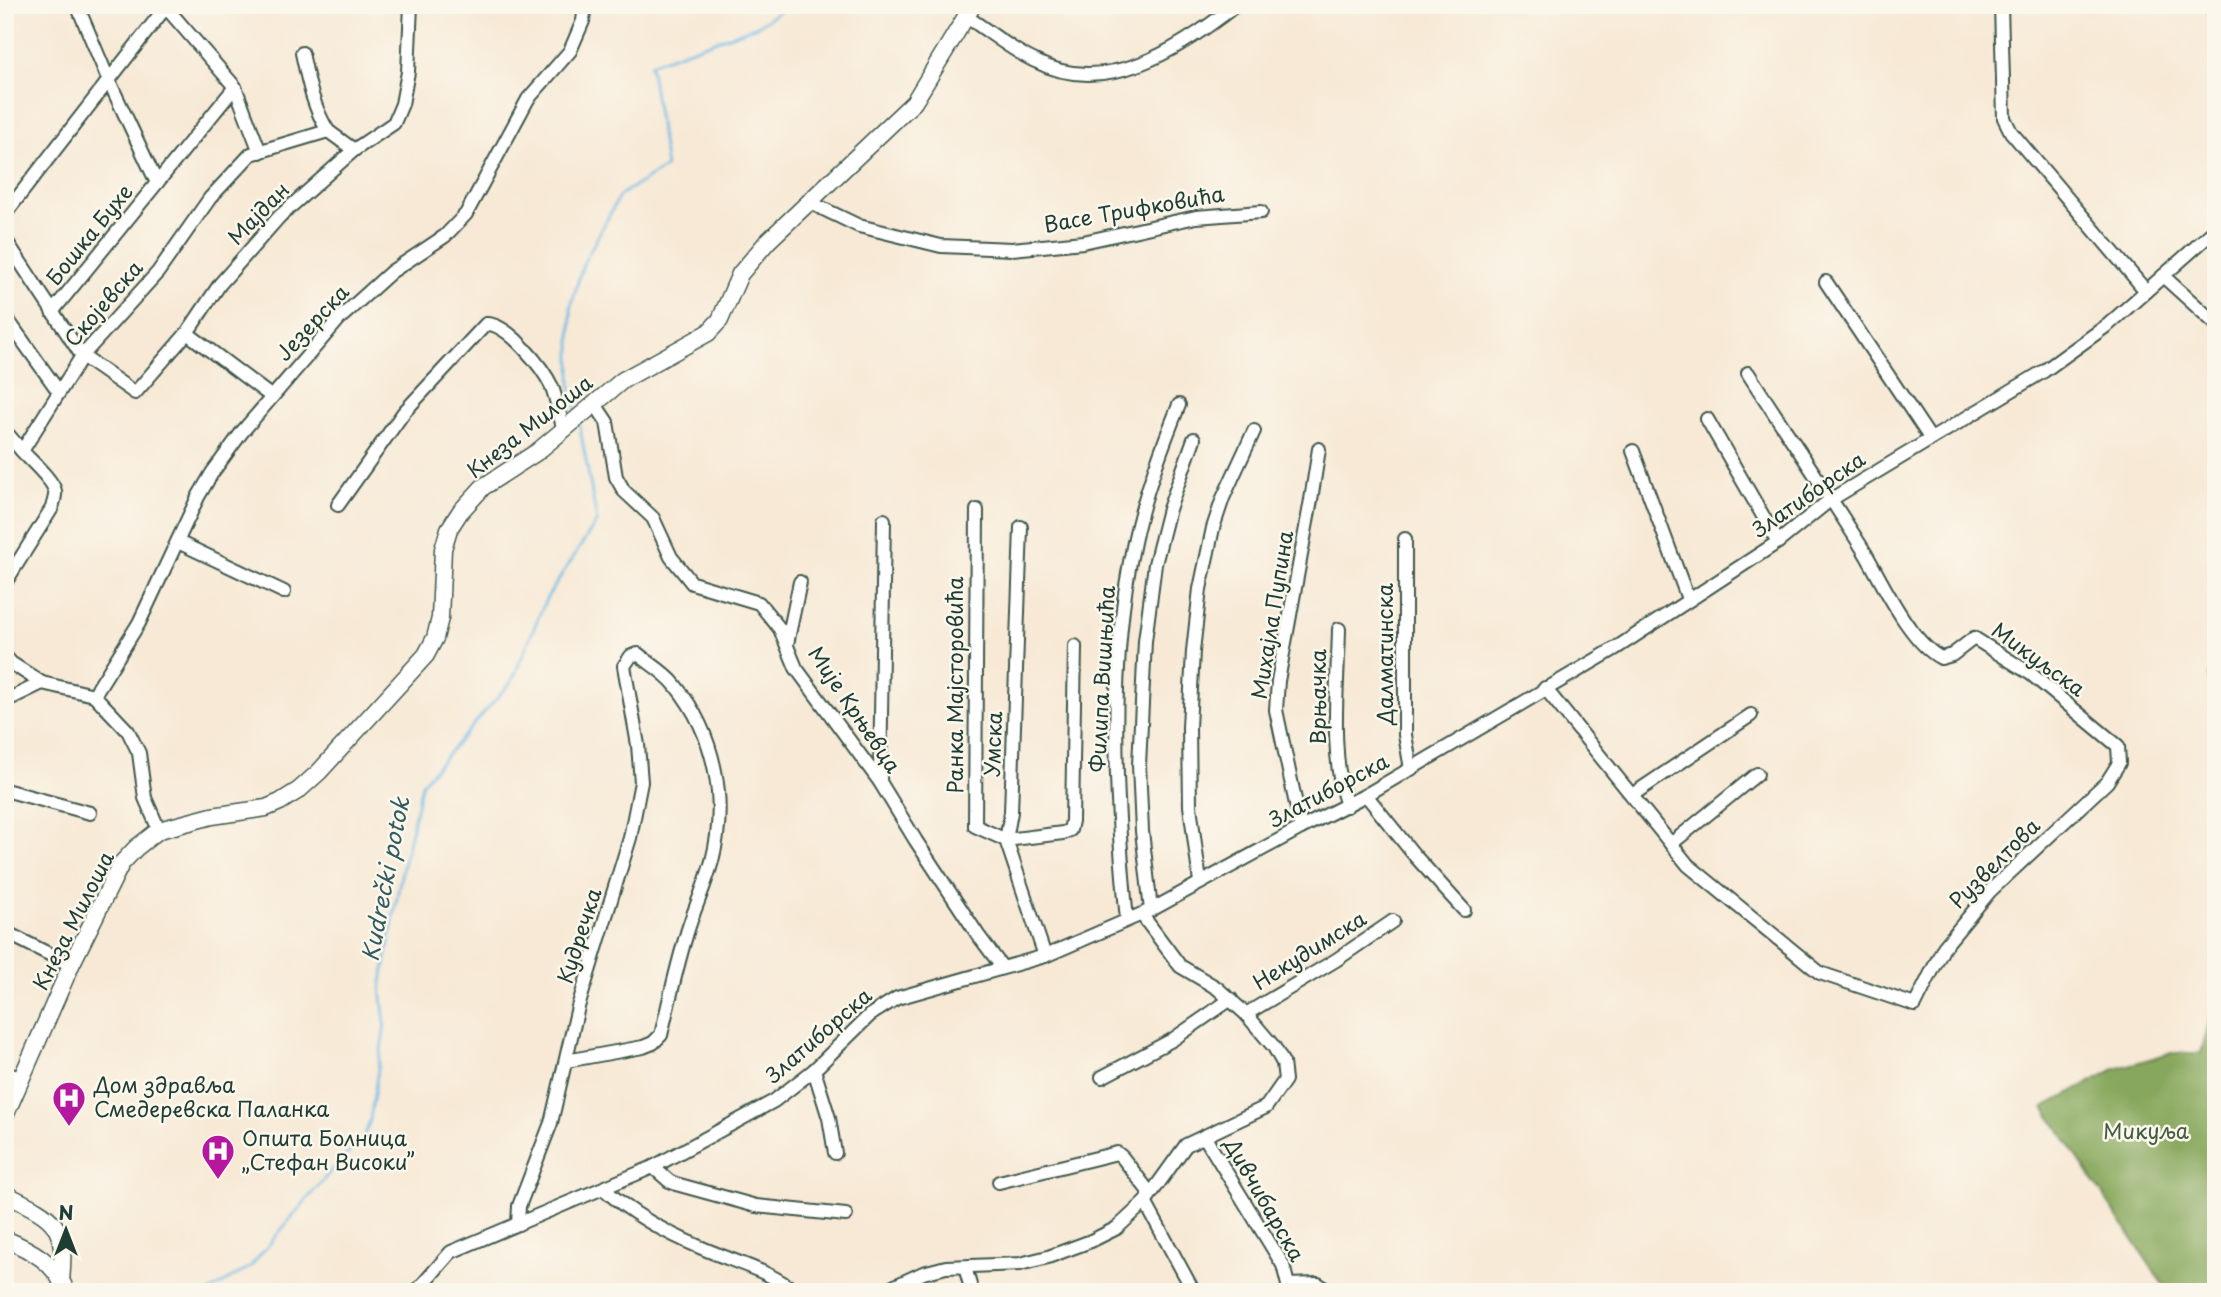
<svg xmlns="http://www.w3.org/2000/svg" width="2221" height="1297" font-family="'Playpen Sans',sans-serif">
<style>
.forest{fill:#87a75b;stroke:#537248;stroke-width:2}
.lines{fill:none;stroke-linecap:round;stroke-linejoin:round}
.stream{stroke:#6bb8e5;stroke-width:2.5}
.street-casing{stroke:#3f574c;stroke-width:16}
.secondary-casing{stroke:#3f574c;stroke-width:19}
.street{stroke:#fff;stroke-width:12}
.secondary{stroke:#fff;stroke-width:16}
.labels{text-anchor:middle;stroke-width:5;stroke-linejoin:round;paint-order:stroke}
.street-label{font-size:21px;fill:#1f3d34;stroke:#fbf7ec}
.poi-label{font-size:21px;fill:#1f3d34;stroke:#fbf7ec;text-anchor:start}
.park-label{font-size:21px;fill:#425e40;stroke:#fbf7ec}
.water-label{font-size:23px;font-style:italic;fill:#325c60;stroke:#fbf7ec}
</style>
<rect width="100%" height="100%" fill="#fbf7ec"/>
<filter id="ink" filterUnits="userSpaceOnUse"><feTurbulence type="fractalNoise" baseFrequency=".0143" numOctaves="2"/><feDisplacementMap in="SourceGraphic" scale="14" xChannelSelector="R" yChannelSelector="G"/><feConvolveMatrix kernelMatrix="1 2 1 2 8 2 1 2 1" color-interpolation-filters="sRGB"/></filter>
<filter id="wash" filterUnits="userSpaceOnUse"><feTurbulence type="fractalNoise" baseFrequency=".00686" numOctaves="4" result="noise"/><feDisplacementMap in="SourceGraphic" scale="28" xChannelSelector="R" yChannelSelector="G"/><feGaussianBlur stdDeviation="1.57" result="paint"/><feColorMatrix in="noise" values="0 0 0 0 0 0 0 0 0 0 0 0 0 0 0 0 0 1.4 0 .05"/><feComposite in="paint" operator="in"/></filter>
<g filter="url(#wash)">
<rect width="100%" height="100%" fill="#f7e9d5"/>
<!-- forest -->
<g class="forest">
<polygon points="2216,661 2216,759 2209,676"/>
<polygon points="2216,996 2216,1292 2168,1292 2044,1107 2115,1069 2170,1053 2201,1053"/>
</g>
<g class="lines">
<!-- stream -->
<g class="stream">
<polyline points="576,410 571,391 571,306 583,264 620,195 666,167 650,64 757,26 789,5"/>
<polyline points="209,1292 250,1267 330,1172 364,1137 370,1120 385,1024 381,988 402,870 422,783 512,681 546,599 597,521 579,423"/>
</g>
</g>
</g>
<g filter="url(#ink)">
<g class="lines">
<defs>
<g id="street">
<polyline points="77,5 109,81 157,183"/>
<polyline points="164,5 235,87 260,152"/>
<polyline points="2001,5 2004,118 2011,132 2146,291"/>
<polyline points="2209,5 2216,15"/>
<path d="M967,17C989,31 1011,50 1035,61C1106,98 1180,49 1236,5"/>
<path d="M302,53C308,81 313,107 328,131"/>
<polyline points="811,203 859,226 941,246 1012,249 1083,242 1196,217 1261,212"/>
<polyline points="5,214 165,8 172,5"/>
<polyline points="5,239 82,356 135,393 187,333 220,284 279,217 354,150 394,123 402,104 408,72 411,5"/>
<polyline points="2163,276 2216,324"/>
<polyline points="1826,282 1930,438"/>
<polyline points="52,312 235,87"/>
<polyline points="5,316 59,392"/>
<polyline points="187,333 272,397"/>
<polyline points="595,404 607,422 616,477 624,491 653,518 671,557 692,583 759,603 780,629 796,668 880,782 916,841 978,935 1002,967"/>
<polyline points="1707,419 1778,542"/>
<polyline points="5,431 22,451"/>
<polyline points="1633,451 1688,599"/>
<path d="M338,505L404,412L486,324C508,323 543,368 552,387C557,401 560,417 564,431"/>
<polyline points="977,510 975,826 1006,840 1063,833 1070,830 1072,821 1075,646"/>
<polyline points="1021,527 1011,812 1006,840 1045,956"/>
<polyline points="1405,539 1405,735 1411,769"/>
<polyline points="178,542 284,592"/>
<path d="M5,583L52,508C53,503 56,496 55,491C53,480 30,460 22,451L82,356L158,272L210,198L251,154L328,131L354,150"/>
<path d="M1339,629C1338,684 1329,754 1347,806"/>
<polyline points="787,644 800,582"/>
<polyline points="5,656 11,663 42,683 94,695 128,731 139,753 145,798 159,830"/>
<path d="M1545,688L1688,865L1820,973L1915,1005L1944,947L1990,891L2107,782L2119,763L2118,746L2031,674L1974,638L1952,655L1941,658C1911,643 1884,586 1867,556C1829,494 1787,434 1748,373"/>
<polyline points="94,695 139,623 198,497 212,473 242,432 339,319 391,272 445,236 466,214 528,99 570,51 583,21 585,5"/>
<polyline points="5,701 42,683"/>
<polyline points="880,782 884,520"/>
<polyline points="5,790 90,813"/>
<polyline points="1366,795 1415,856 1464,910"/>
<polyline points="1632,795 1751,715"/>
<polyline points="1301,828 1276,710 1278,681 1311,500 1319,449"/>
<polyline points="1671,844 1757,774"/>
<polyline points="1200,882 1190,806 1189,727 1193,651 1200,589 1213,528 1223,498 1254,431"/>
<polyline points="1151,910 1142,831 1139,765 1145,641 1155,564 1169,509 1194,439"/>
<path d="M1127,920C1115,799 1108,662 1134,542C1144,495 1161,449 1179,405"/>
<polyline points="5,932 71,965"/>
<polyline points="1246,1014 1336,960 1393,921"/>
<polyline points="814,1070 829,1118 835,1153"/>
<polyline points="5,1072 22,1080"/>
<polyline points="1102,1077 1172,1040 1231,999"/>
<polyline points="1204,1136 1283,1265 1288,1285"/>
<polyline points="653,1167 669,1181 676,1184 756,1206 846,1215"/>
<polyline points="999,1182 1117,1153 1122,1157 1150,1193"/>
<path d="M604,1189C633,1215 666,1233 702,1248C734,1262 768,1270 796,1292"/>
<polyline points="1145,1202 1194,1292"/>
<path d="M518,1224L519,1206L551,1123L578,1007L630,838L641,782L638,745L624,666L631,656L638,654C650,664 666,673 675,685C715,734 728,800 712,861C705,887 693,911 686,936C676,969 669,1002 661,1035L653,1043L643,1047L566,1061"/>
<polyline points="965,1267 972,1292"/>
<polyline points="1288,1285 1318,1284 1331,1292"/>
<polyline points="416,1292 451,1252 653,1167 774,1101 814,1070 870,1015 897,998 1045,956 1151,910 1301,828 1366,795 1616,648 1778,542 1830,500 2044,371 2109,324 2216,229"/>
<polyline points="882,1292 923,1273 946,1267 1020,1264 1048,1257 1091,1241 1117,1228 1145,1202 1186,1145 1266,1107 1285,1080 1283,1063 1274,1047 1246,1014 1217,988 1180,966 1142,915"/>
</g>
<g id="secondary">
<polyline points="5,1116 71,965 121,864 136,848 159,830 212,816 266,808 280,802 299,790 319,772 426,655 435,638 440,618 443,549 449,529 460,512 483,487 537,452 623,380 708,333 720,320 740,274 767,242 914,102 973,5"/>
<path d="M5,1194C54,1218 67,1222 61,1281"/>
<path d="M5,1239C31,1250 57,1263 66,1292"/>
</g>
</defs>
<!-- street casing -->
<use href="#street" class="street-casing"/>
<!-- secondary casing -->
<use href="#secondary" class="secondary-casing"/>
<!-- street -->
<use href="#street" class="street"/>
<!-- secondary -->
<use href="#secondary" class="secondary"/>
</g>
</g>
<!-- icons -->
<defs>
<symbol id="hospital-pin" viewBox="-11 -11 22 30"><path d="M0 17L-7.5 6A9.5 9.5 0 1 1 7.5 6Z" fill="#b5179e" stroke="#fbf7ec"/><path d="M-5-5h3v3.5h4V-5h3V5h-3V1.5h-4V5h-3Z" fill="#fff"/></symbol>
</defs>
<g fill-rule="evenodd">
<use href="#hospital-pin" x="50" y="1079" width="38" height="52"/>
<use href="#hospital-pin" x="199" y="1132" width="38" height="52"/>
</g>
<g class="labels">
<!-- street labels -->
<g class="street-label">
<text transform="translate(1134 210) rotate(-10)" y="7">Васе Трифковића</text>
<text transform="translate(259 214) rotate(-46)" y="7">Мајдан</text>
<text transform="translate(90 235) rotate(-51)" y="7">Бошка Бухе</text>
<text transform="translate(104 304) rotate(-49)" y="7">Скојевска</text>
<text transform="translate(313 323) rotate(-47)" y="7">Језерска</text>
<text transform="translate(530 427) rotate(-38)" y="7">Кнеза Милоша</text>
<text transform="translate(1809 495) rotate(-35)" y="7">Златиборска</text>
<text transform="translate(1273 615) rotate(-81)" y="7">Михајла Пупина</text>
<text transform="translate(1386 654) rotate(-90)" y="7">Далматинска</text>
<text transform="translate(2038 660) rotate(36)" y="7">Микуљска</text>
<text transform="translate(1103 679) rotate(-87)" y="7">Филипа Вишњића</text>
<text transform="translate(956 685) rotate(-90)" y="7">Ранка Мајсторовића</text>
<text transform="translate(1319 697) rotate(-90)" y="7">Врњачка</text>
<text transform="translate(854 710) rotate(56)" y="7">Мије Крњевца</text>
<text transform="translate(994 744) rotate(-88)" y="7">Умска</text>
<text transform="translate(1329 791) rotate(-28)" y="7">Златиборска</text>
<text transform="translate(1995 864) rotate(-45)" y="7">Рузвелтова</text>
<text transform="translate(74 921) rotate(-63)" y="7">Кнеза Милоша</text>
<text transform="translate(580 936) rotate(-72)" y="7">Кудречка</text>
<text transform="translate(1310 951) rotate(-32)" y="7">Некудимска</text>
<text transform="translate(819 1036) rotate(-41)" y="7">Златиборска</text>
<text transform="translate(1264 1200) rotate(60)" y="7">Дивчибарска</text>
</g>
<!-- poi labels -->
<g class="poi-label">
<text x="94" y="1093">Дом здравља<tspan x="94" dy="24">Смедеревска Паланка</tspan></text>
<text x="242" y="1146">Општа Болница<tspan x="242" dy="24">„Стефан Високи”</tspan></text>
</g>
<!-- park labels -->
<g class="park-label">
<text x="2146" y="1139">Микуља</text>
</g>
<!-- water labels -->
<g class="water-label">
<text transform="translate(386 879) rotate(-79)" y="8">Kudrečki potok</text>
</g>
</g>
<!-- margin -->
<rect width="2221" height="1297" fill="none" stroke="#fbf7ec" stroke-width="28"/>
<!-- north arrow -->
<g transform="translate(66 1230)" stroke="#fbf7ec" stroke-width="5" paint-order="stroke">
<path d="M0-5L12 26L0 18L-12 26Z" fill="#1f3d34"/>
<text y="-10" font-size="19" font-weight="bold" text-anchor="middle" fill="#1f3d34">N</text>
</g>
</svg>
